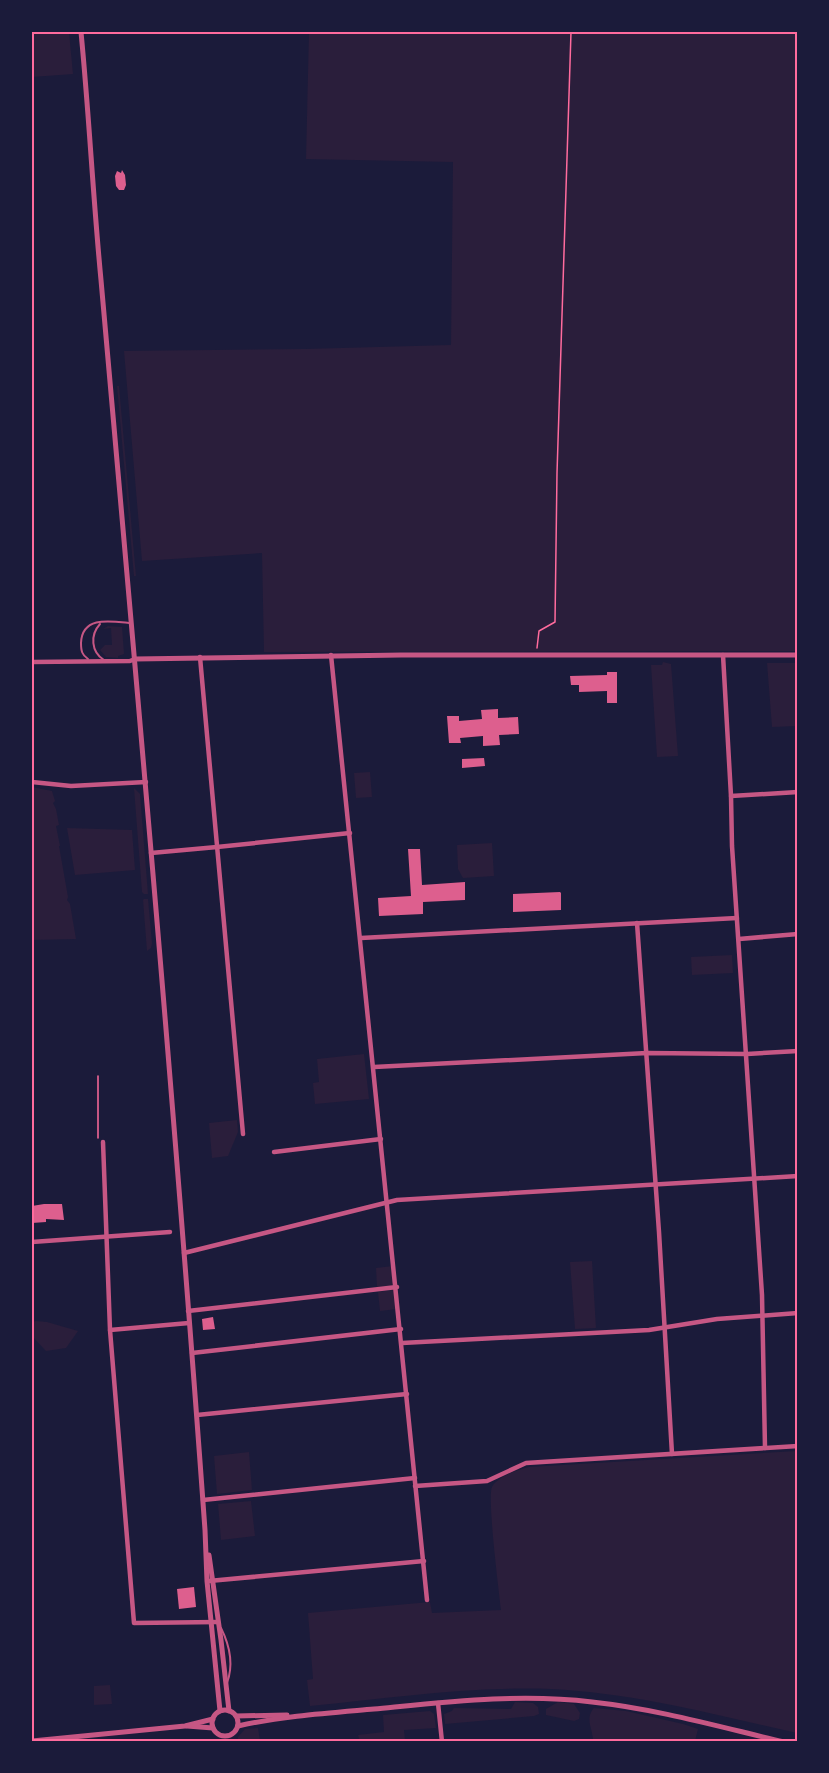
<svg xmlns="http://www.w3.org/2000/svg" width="829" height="1773" font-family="'Nunito Sans',sans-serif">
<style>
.green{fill:#2a1e3b}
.building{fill:#dd5f8e}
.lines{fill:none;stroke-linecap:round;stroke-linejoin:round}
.path{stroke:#ff6b9d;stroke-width:1.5}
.service{stroke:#c65784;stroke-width:2}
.minor{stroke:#c65784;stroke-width:4.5}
.tertiary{stroke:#c65784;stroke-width:5}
.neatline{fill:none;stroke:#ff6b9d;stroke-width:2}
</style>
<rect width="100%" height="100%" fill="#1b1b3a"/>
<!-- green -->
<g class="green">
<polygon points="32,32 69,32 73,74 32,77"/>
<polygon points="309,32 797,32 797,651 264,652 262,553 142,561 124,351 305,349 451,345 453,162 306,159"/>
<polygon points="117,386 119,386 136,576 134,576"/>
<polygon points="108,626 122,627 124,654 118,656 118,658 106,657 100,650 105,645 112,645 111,628 103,629"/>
<polygon points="663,662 671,664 678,756 657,757 651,665 662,665"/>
<polygon points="767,663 797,663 797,726 772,727"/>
<polygon points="370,772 372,797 356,798 354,773"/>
<polygon points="32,787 52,791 55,801 53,803 56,809 59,825 56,826 60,846 59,846 68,897 67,900 70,904 76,939 32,940"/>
<polygon points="134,788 140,794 148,894 144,894 142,892"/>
<polygon points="67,828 132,830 135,870 75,875"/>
<polygon points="492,843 494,876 463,878 458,869 457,845"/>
<polygon points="144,899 148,899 152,943 151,948 147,951 143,900"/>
<polygon points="732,955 733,973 692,975 691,957"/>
<polygon points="364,1054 369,1099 315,1104 313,1083 319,1082 317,1059"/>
<polygon points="237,1120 238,1132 228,1156 212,1158 209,1123"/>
<polygon points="592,1261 596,1328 575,1329 570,1262"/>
<polygon points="393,1266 394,1281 391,1286 377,1287 376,1268"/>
<polygon points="393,1290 395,1291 397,1309 380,1311 378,1292"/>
<polygon points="36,1321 47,1322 78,1331 66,1348 46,1351 32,1336 32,1322"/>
<path d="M797,1451V1733C716,1715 635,1693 551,1689C471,1686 389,1698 310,1706L307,1680L313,1679L308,1613L430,1602L432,1613L501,1610C499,1592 487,1498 492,1487C498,1476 517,1470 529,1467Z"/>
<polygon points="249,1452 252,1490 217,1494 214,1456"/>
<polygon points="251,1501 255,1536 221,1540 218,1504"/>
<polygon points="110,1685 112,1704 94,1705 94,1686"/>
<polygon points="515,1702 533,1703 538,1707 539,1714 534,1716 445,1724 444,1714 452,1711 454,1708 511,1709"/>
<polygon points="558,1702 574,1704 580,1713 579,1719 574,1721 546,1715 546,1709"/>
<path d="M594,1708L626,1711L683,1724L698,1729L695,1741H597L593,1739C592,1727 585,1718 594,1708Z"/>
<polygon points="430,1711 434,1714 436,1728 404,1730 405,1741 360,1742 358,1735 384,1732 383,1715"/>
<polygon points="258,1728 260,1741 238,1741 238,1737 245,1729"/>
</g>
<!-- building -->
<g class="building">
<polygon points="122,170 125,175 126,185 124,190 119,190 116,186 115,176 117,171 121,173"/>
<polygon points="607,672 617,672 617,703 607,703 607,691 579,692 579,685 571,685 570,676 607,675"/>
<polygon points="498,709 498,718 518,717 519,734 499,735 500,745 483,746 483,736 460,738 461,743 449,743 447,716 459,716 459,721 482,719 481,710"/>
<polygon points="484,758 485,766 462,768 462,759"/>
<polygon points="408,849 420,849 422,885 465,882 465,900 423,902 423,914 379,916 378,898 411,896"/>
<polygon points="560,892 561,893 561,910 513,912 513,894"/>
<polygon points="44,1204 62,1204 64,1220 46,1219 46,1222 32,1223 32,1206"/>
<polygon points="213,1317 215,1329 203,1330 202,1319"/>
<polygon points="194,1587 196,1607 179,1609 177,1589"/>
</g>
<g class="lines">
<!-- path -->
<g class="path">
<polyline points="537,648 539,631 555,622 557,473 571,32"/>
<polyline points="98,1076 98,1138"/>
</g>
<!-- service -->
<g class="service">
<path d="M100,624C90,635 91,652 104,660"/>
<path d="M88,659C82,655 81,651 81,643C82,616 110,621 129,623"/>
<path d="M221,1628C230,1646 234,1664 227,1683"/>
</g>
<!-- minor -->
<g class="minor">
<polyline points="331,655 427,1600"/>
<polyline points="723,655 731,796 732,846 762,1295 765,1448"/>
<polyline points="200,657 243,1134"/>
<polyline points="32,662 130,661 135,659"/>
<polyline points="32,782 71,786 146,782"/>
<polyline points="731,796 798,792"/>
<polyline points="151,853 217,847 350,833"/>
<polyline points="637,923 659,1232 672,1454"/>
<polyline points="361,938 737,918"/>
<polyline points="739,939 798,934"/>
<polyline points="374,1067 647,1053 747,1054 798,1051"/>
<polyline points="103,1142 110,1330 134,1623 218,1622"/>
<polyline points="274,1152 381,1139"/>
<polyline points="32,1242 170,1232"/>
<polyline points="184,1253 397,1200 798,1176"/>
<polyline points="188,1311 397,1287"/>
<polyline points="110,1330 189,1323"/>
<polyline points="402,1343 649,1330 717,1319 798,1313"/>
<polyline points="192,1353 401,1329"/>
<polyline points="197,1415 407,1394"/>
<polyline points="415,1486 487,1481 526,1463 798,1446"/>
<polyline points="203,1500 415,1478"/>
<polyline points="209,1581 424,1561"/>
<polyline points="438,1703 442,1742"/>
</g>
<!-- tertiary -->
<g class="tertiary">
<path d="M81,32C89,114 93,197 101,280C138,697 175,1113 205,1530L207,1581L220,1711"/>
<polyline points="135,659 401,655 798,655"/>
<polyline points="209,1555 221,1640 229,1711"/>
<circle cx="225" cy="1723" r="13"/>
<polyline points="236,1716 287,1715"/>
<polyline points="187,1726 213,1728"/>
<path d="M238,1726C282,1716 328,1713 374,1709C446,1702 519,1693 592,1702C657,1709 720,1727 784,1742"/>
<polyline points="32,1741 185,1726 213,1719"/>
</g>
</g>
<!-- border -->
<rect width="829" height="1773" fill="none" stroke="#1b1b3a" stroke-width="66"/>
<rect x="33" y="33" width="763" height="1707" class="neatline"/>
</svg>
